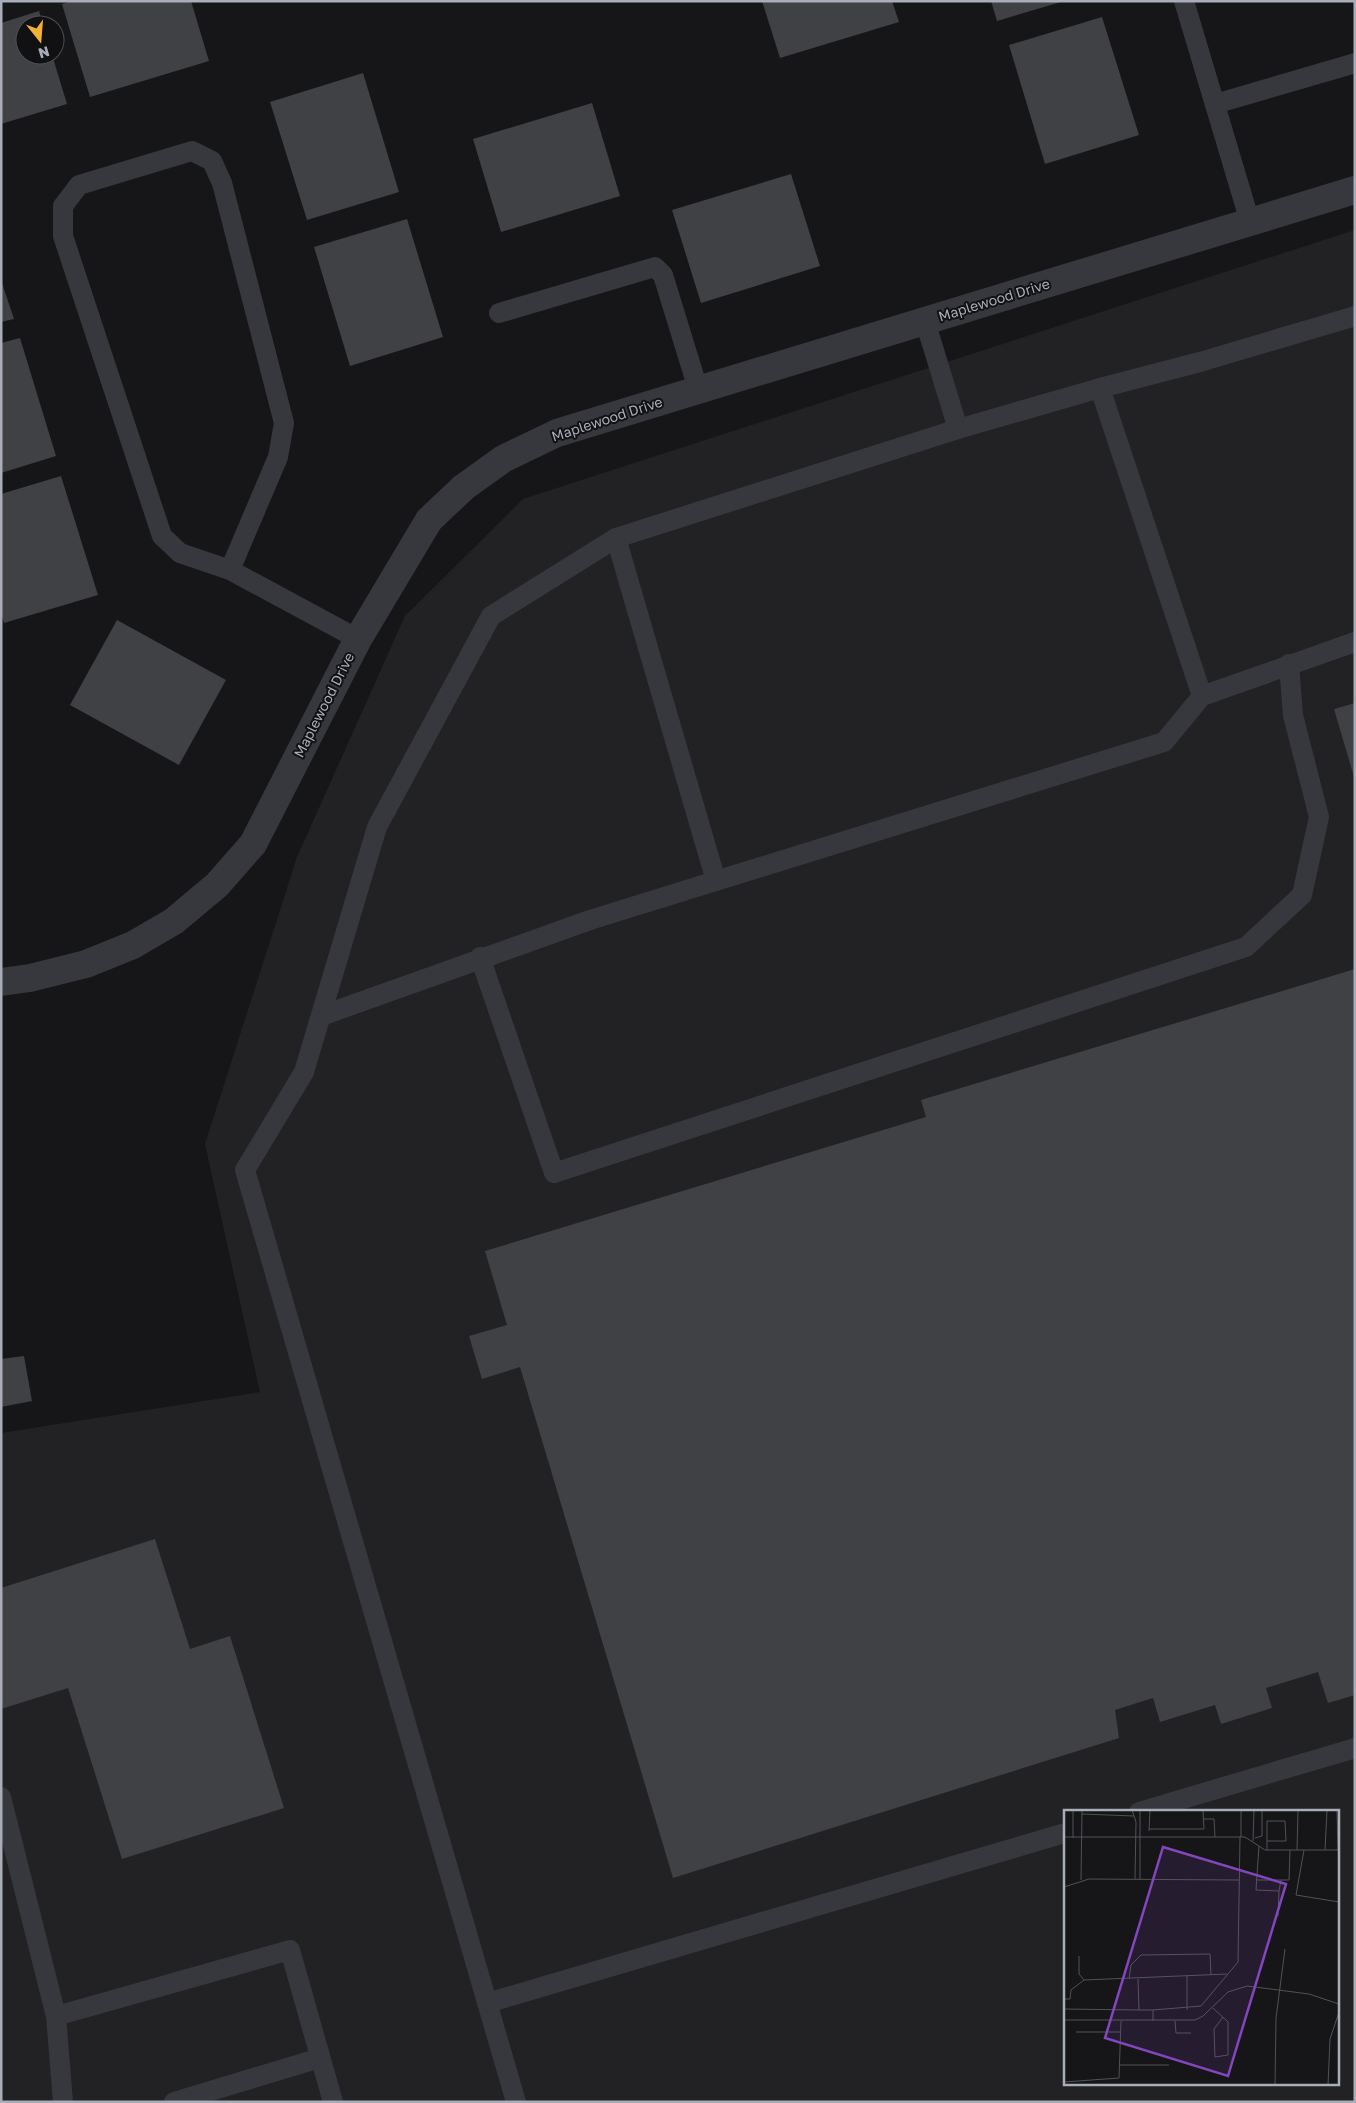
<svg xmlns="http://www.w3.org/2000/svg" width="1356" height="2103" font-family="'Golos Text',sans-serif">
<style>
.built{fill:#222225;fill-rule:evenodd}
.building{fill:#404145}
.lines{fill:none;stroke-linecap:round;stroke-linejoin:round}
.service{stroke:#37383d;stroke-width:20}
.minor{stroke:#37383d;stroke-width:28}
.labels{text-anchor:middle;stroke-width:4;stroke-linejoin:round;paint-order:stroke}
.street-label{font-size:14px;fill:#a8adb8;stroke:#111113}
.inset-road{fill:none;stroke:#505258;stroke-width:1}
.view{fill:#8446be;fill-opacity:0.15;stroke:#8446be;stroke-width:2.5}
.inset-edge{fill:none;stroke:#a8adb8;stroke-width:2.5}
</style>
<rect width="100%" height="100%" fill="#161618"/>
<!-- built -->
<path class="built" d="M1355,230V2102H1V1433L260,1392L205,1144L297,857L405,616L523,499ZM1065,1812H1337V2084H1065Z"/>
<!-- building -->
<g class="building">
<polygon points="72,1 191,1 209,61 90,97 62,4"/>
<polygon points="762,1 892,1 899,22 780,58"/>
<polygon points="991,1 1061,1 1061,2 997,21"/>
<polygon points="39,11 43,25 25,25 25,55 52,55 67,104 1,124 1,23"/>
<polygon points="1102,17 1139,135 1045,164 1009,45"/>
<polygon points="363,73 399,192 307,220 270,102"/>
<polygon points="592,103 620,196 501,232 473,139"/>
<polygon points="791,174 820,266 701,303 672,210"/>
<polygon points="407,219 443,337 350,366 314,247"/>
<polygon points="1,280 14,319 1,322"/>
<polygon points="20,338 56,456 1,473 1,343"/>
<polygon points="61,476 98,595 4,623 1,613 1,494"/>
<polygon points="117,620 226,680 179,765 70,705"/>
<polygon points="1355,703 1355,777 1354,777 1334,709"/>
<polygon points="1355,969 1355,1695 1328,1703 1318,1672 1266,1688 1272,1708 1221,1724 1215,1705 1160,1722 1153,1698 1115,1710 1119,1738 673,1878 520,1367 482,1379 469,1336 507,1325 485,1251 926,1117 921,1100"/>
<polygon points="24,1356 32,1401 1,1407 1,1359"/>
<polygon points="155,1539 190,1649 230,1636 284,1808 122,1859 68,1688 1,1709 1,1588"/>
</g>
<g class="lines">
<!-- service -->
<g class="service">
<polyline points="1184,1 1250,222"/>
<polyline points="1215,104 1355,63"/>
<polyline points="499,313 655,267 663,275 698,389"/>
<polyline points="925,321 958,429 1100,388"/>
<polyline points="616,538 716,881"/>
<polyline points="230,570 278,457 284,423 222,183 212,161 192,151 79,185 63,206 63,236 162,536 180,553 230,570 358,639"/>
<polyline points="1202,696 1100,388 1200,362 1355,316"/>
<polyline points="480,957 554,1173 1246,947 1302,895 1319,817 1293,715 1289,664"/>
<polyline points="321,1016 590,920 1164,742 1202,696 1355,642"/>
<polyline points="1,1797 56,2016"/>
<polyline points="1139,1812 1355,1748"/>
<polyline points="487,2003 1065,1833"/>
<polyline points="63,2102 56,2016 290,1950 333,2102"/>
<polyline points="174,2102 320,2058"/>
<polyline points="516,2102 245,1170 304,1072 377,827 491,616 616,538 958,429"/>
</g>
<!-- minor -->
<polyline class="minor" points="1,982 30,978 86,964 133,945 174,921 217,885 253,844 358,639 429,520 464,487 503,459 557,433 1355,190"/>
</g>
<g class="labels">
<!-- street labels -->
<g class="street-label">
<text transform="translate(994 300) rotate(-17)" y="5">Maplewood Drive</text>
<text transform="translate(607 419) rotate(-18)" y="5">Maplewood Drive</text>
<text transform="translate(324 705) rotate(-63)" y="5">Maplewood Drive</text>
</g>
</g>
<!-- overview -->
<g transform="translate(1064 1810)">
<rect width="275" height="275" fill="#161618"/>
<path class="inset-road" d="M68,0L72,12L71,69M76,0V69M177,0V27M273,0L274,40M18,4L70,6M140,9H150L151,27M85,19H140L139,0M85,21L86,0M0,27H181L201,40H275M9,28V0M191,28L198,26V0M189,31L190,0M195,36L192,80L215,81L217,70H225L226,40M203,40V11H221L222,31H203M233,40L234,0M240,40L232,85L275,92M261,40L263,0M17,70L18,0M192,70H217M0,77L25,69L175,70M214,106L215,81M15,146V164L20,170M65,169L67,155L77,145L146,144L147,165M0,189H6L7,180L20,170L163,164M149,198L164,212V245L151,247L150,219L159,207M0,199L75,200L74,169M75,200H89V211M89,200L137,196L174,152L176,27M123,200V166M0,210H131L139,206L164,182L183,176L245,184L275,194M111,211L112,223H127M12,222H56M56,255H105M0,272L55,268L57,211M211,275L212,208L221,139M264,275L266,229L275,202"/>
<path class="view" d="M99,37L222,74L164,266L41,228Z"/>
<rect width="275" height="275" class="inset-edge"/>
</g>
<!-- border -->
<rect width="1356" height="2103" fill="none" stroke="#a8adb8" stroke-width="5"/>
<!-- north arrow -->
<g transform="translate(40 40) rotate(163)"><circle r="24" fill="#111113" stroke="#4d4f55"/>
<path d="M0-4L9 19L0 12L-9 19Z" fill="#f2b134"/>
<text y="-8" font-size="14" font-weight="bold" text-anchor="middle" fill="#a8adb8">N</text>
</g>
</svg>
